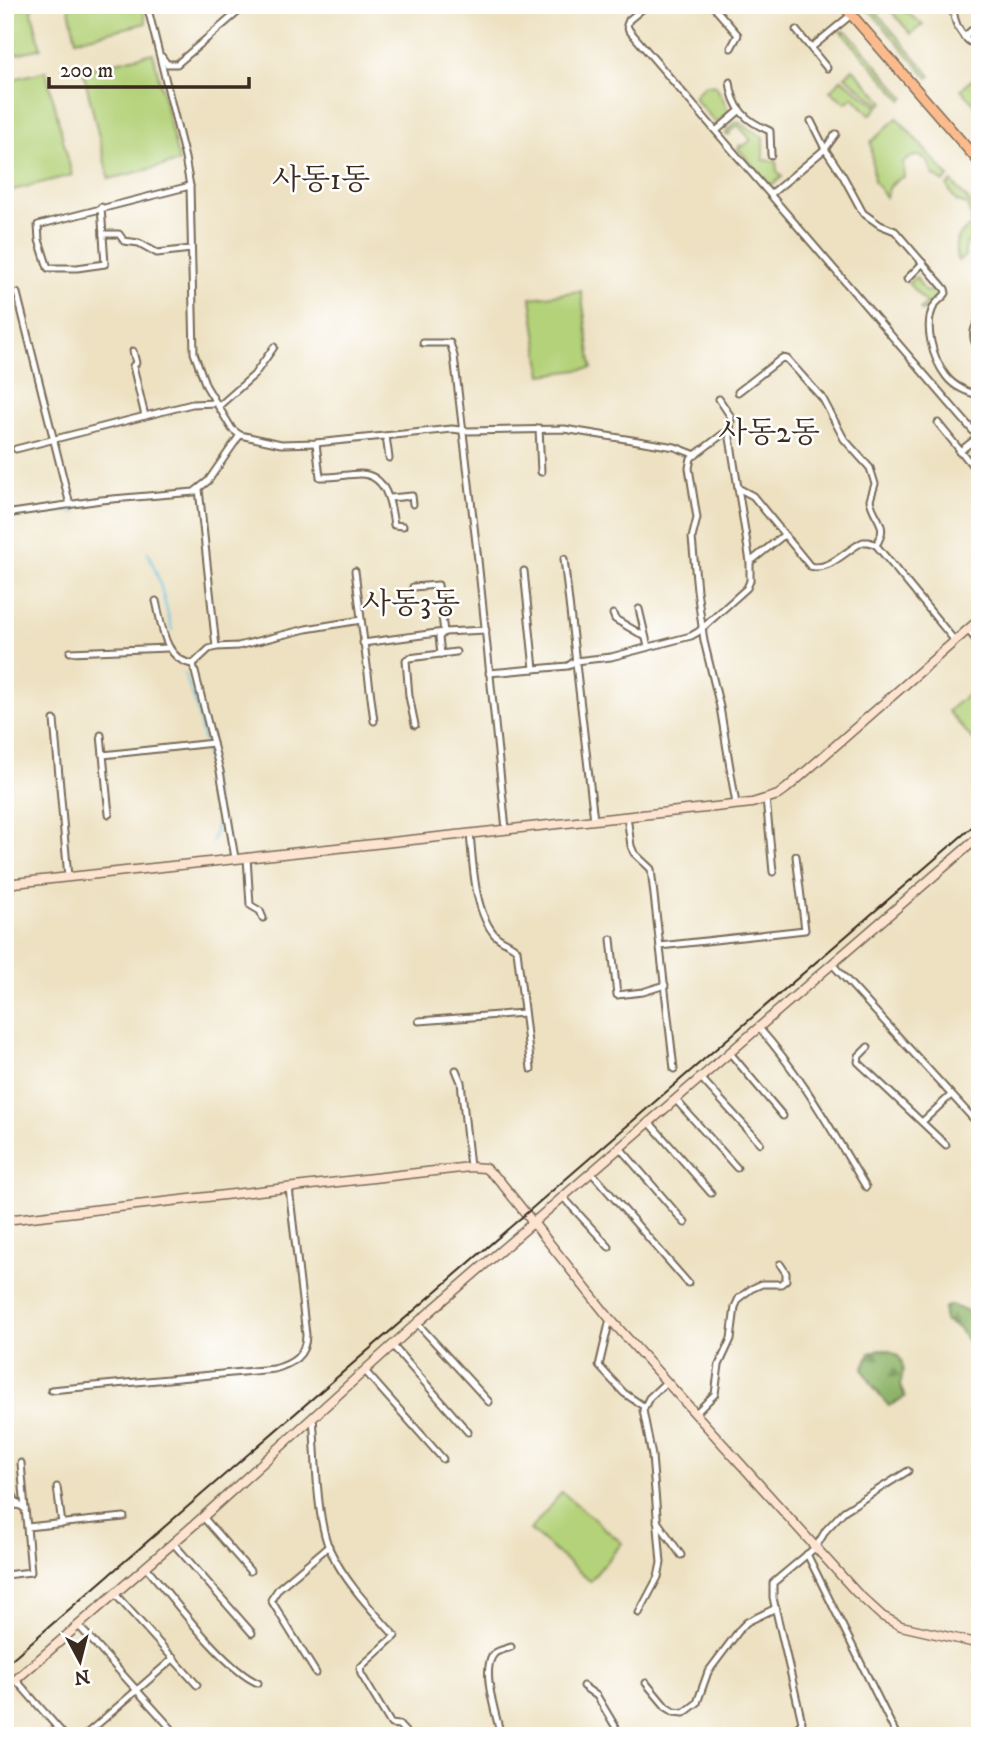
<svg xmlns="http://www.w3.org/2000/svg" width="985" height="1741" font-family="'IM FELL DW Pica','Noto Serif KR',serif">
<style>
.green{fill:#b4d279;stroke:#787e4c;stroke-width:2}
.forest{fill:url(#forest-firs);stroke:#656f44;stroke-width:2}
.lines{fill:none;stroke-linecap:round;stroke-linejoin:round}
.stream{stroke:#67c5e6;stroke-width:2}
.street-casing{stroke:#796a57;stroke-width:9}
.secondary-casing{stroke:#796a57;stroke-width:11}
.primary-casing{stroke:#796a57;stroke-width:12}
.street{stroke:#fff;stroke-width:5}
.secondary{stroke:#fde4d1;stroke-width:8}
.primary{stroke:#fbbb8d;stroke-width:9}
.rail{stroke:#3b2a1e;stroke-width:2}
.labels{text-anchor:middle;stroke-width:5;stroke-linejoin:round;paint-order:stroke}
.quarter-label{font-size:30px;fill:#3b2a1e;stroke:#fff}
</style>
<defs>
<pattern id="forest-firs" width="22" height="20" patternUnits="userSpaceOnUse" patternTransform="scale(1.75)"><rect width="22" height="20" fill="#8fb469"/><path d="M5 1l3.5 6h-7zM16 11l3.5 6h-7z" fill="#769356"/></pattern>
</defs>
<rect width="100%" height="100%" fill="#fff"/>
<filter id="ink" filterUnits="userSpaceOnUse"><feTurbulence type="fractalNoise" baseFrequency=".0143" numOctaves="2"/><feDisplacementMap in="SourceGraphic" scale="14" xChannelSelector="R" yChannelSelector="G"/><feConvolveMatrix kernelMatrix="1 2 1 2 8 2 1 2 1" color-interpolation-filters="sRGB"/></filter>
<filter id="wash" filterUnits="userSpaceOnUse"><feTurbulence type="fractalNoise" baseFrequency=".00686" numOctaves="4" result="noise"/><feDisplacementMap in="SourceGraphic" scale="28" xChannelSelector="R" yChannelSelector="G"/><feGaussianBlur stdDeviation="1.57" result="paint"/><feColorMatrix in="noise" values="0 0 0 0 0 0 0 0 0 0 0 0 0 0 0 0 0 1.4 0 .05"/><feComposite in="paint" operator="in"/></filter>
<g filter="url(#wash)">
<rect width="100%" height="100%" fill="#ede1c1"/>
<!-- green -->
<g class="green">
<polygon points="5,5 30,5 41,48 5,57"/>
<polygon points="68,5 142,5 146,23 76,40"/>
<polygon points="865,5 870,5 931,76 928,78"/>
<polygon points="886,5 896,5 923,24 911,34"/>
<polygon points="841,31 848,32 905,98 902,100"/>
<polygon points="153,53 179,162 109,179 83,70"/>
<polygon points="853,69 884,102 880,105 845,76"/>
<polygon points="46,71 72,175 5,192 5,81"/>
<polygon points="976,76 980,76 980,111 961,89"/>
<polygon points="842,79 878,107 870,115 853,97 846,103 830,91"/>
<polygon points="705,85 716,86 727,107 728,114 716,123 695,99 695,95"/>
<path d="M897,118L949,177L944,182L932,174C930,156 916,150 903,163L904,177C893,180 889,186 886,197L874,181L871,142Z"/>
<polygon points="737,121 763,137 763,160 776,161 777,171 782,177 773,184 769,184 738,149 740,145 742,147 751,140 738,125 729,132 730,134 726,135 726,131"/>
<polygon points="952,182 980,214 980,229 971,223 971,216 967,205 956,201 947,186"/>
<path d="M969,227L980,235C968,238 964,244 965,256L958,261C953,245 956,236 969,227Z"/>
<polygon points="916,277 925,292 931,291 928,284 932,281 942,292 922,311 920,309 926,303 908,283"/>
<polygon points="581,291 592,368 542,375 531,298"/>
<polygon points="980,684 980,748 948,711"/>
<polygon points="562,1492 622,1543 590,1581 530,1530"/>
</g>
<!-- forest -->
<g class="forest">
<polygon points="951,1305 980,1317 980,1356 958,1328 944,1321 944,1308"/>
<path d="M880,1349C904,1352 906,1365 900,1386L905,1397L889,1406L875,1390L863,1369L870,1353Z"/>
</g>
<g class="lines">
<!-- stream -->
<g class="stream">
<polyline points="5,519 61,511 76,513"/>
<polyline points="148,552 159,580 172,630"/>
<polyline points="184,673 195,702 204,742"/>
<polyline points="205,748 218,819 212,842"/>
</g>
</g>
</g>
<g filter="url(#ink)">
<g class="lines">
<defs>
<g id="street">
<polyline points="147,5 185,158 190,186 194,353 206,386 232,429 240,435 281,444 316,443 452,429 468,431 564,429 675,447 696,455"/>
<polyline points="647,5 629,20 627,25 629,30 980,439"/>
<polyline points="712,5 738,35 731,48"/>
<path d="M953,5C953,23 962,41 980,47"/>
<polyline points="796,30 827,68"/>
<polyline points="964,37 980,23"/>
<polyline points="811,48 851,15"/>
<polyline points="162,57 167,64 177,64 246,5"/>
<path d="M730,82C733,109 746,121 770,131L771,155"/>
<path d="M811,121L825,149L843,176L863,213L880,225L895,231L945,289L946,293C943,298 937,301 934,306C923,326 933,359 946,376C954,387 967,392 980,396"/>
<polyline points="716,131 739,111"/>
<polyline points="771,194 825,149 836,134"/>
<polyline points="101,207 105,264 77,268 48,268 39,240 38,225 190,186"/>
<polyline points="103,234 119,234 124,241 139,243 157,253 191,249"/>
<polyline points="907,279 923,263"/>
<polyline points="17,293 70,505"/>
<path d="M980,320C971,330 972,341 980,351"/>
<polyline points="423,343 450,343 454,356 478,560 506,829"/>
<polyline points="133,351 136,363 133,366 145,416"/>
<path d="M738,392L782,358L787,359L823,399L844,439L870,468L875,484L870,500C874,520 890,524 876,545L955,641"/>
<polyline points="719,399 731,417 730,438 750,562"/>
<polyline points="219,406 254,375 274,347"/>
<polyline points="938,423 980,475"/>
<polyline points="539,428 541,472"/>
<polyline points="731,431 723,434 691,458 689,468 697,518 692,538 697,590 704,641 720,707 736,804"/>
<polyline points="386,436 389,458"/>
<path d="M316,443L320,477C334,478 347,474 360,474C387,474 391,505 394,525L403,526"/>
<polyline points="16,449 192,404 216,403"/>
<polyline points="959,452 978,437"/>
<path d="M738,488L753,496L810,566C829,572 847,549 863,542H869L876,545"/>
<polyline points="390,498 412,496 413,504"/>
<polyline points="5,514 101,500 194,492 208,481 240,435"/>
<polyline points="564,559 594,820"/>
<polyline points="355,571 374,721"/>
<polyline points="524,571 534,669 568,666 575,661 611,657 691,636 698,632 747,588 750,581 750,562 784,535"/>
<polyline points="413,587 438,585 444,632 486,630"/>
<path d="M156,601C162,625 164,660 193,664L209,649L216,647L199,489"/>
<polyline points="639,609 648,647"/>
<polyline points="613,614 615,619 644,636"/>
<polyline points="967,629 980,645"/>
<polyline points="363,643 444,632"/>
<polyline points="216,647 238,646 306,629 361,620"/>
<polyline points="70,652 168,648"/>
<polyline points="441,654 439,637 444,632"/>
<polyline points="193,664 220,771 235,858"/>
<polyline points="489,673 534,669"/>
<polyline points="54,720 68,877"/>
<polyline points="415,725 409,696 406,660 409,658 456,652"/>
<polyline points="101,735 109,814"/>
<polyline points="103,755 213,743"/>
<polyline points="766,798 773,872"/>
<polyline points="627,816 631,846 634,853 651,869 674,1069"/>
<path d="M470,833C473,864 474,911 495,935C502,942 511,943 517,950L531,1069"/>
<polyline points="247,857 250,905 260,911 263,918"/>
<polyline points="611,939 617,995 643,992 665,985"/>
<polyline points="660,946 805,930 796,856"/>
<polyline points="833,965 980,1126"/>
<polyline points="419,1021 524,1013"/>
<path d="M759,1028C802,1076 833,1133 866,1187"/>
<polyline points="868,1047 859,1056 858,1062 946,1145"/>
<polyline points="730,1053 783,1116"/>
<polyline points="456,1070 461,1082 470,1167"/>
<polyline points="701,1078 760,1143"/>
<polyline points="676,1100 737,1168"/>
<polyline points="922,1122 951,1095"/>
<polyline points="650,1123 711,1193"/>
<polyline points="620,1148 685,1223"/>
<polyline points="592,1173 688,1283"/>
<polyline points="563,1197 609,1247"/>
<polyline points="610,1319 599,1366 624,1393 643,1406"/>
<polyline points="417,1323 489,1402"/>
<polyline points="393,1346 468,1432"/>
<polyline points="365,1371 443,1459"/>
<path d="M51,1390L274,1369C292,1364 306,1356 306,1335L289,1188"/>
<polyline points="695,1414 715,1394 719,1365 731,1339 735,1307 739,1298 751,1289 762,1284 781,1284 786,1280 786,1273 780,1264"/>
<path d="M313,1417C316,1452 316,1520 330,1550C345,1582 372,1610 395,1636L365,1663L360,1668L361,1674L391,1724L399,1725L409,1736"/>
<polyline points="21,1463 25,1509"/>
<polyline points="5,1479 15,1500 19,1505"/>
<polyline points="57,1487 62,1524"/>
<polyline points="5,1506 19,1505 25,1509 27,1527"/>
<polyline points="203,1517 250,1571"/>
<polyline points="657,1521 681,1555"/>
<polyline points="173,1543 252,1633"/>
<polyline points="807,1554 897,1736"/>
<path d="M146,1567C172,1597 224,1669 258,1683"/>
<polyline points="5,1575 31,1572 27,1527 124,1517"/>
<polyline points="115,1594 197,1685"/>
<polyline points="639,1613 658,1577 661,1563 652,1456 643,1410 649,1398 666,1382"/>
<polyline points="78,1625 178,1736"/>
<polyline points="316,1673 271,1600 279,1588 329,1546"/>
<polyline points="16,1680 65,1736"/>
<polyline points="646,1683 666,1707 674,1712 684,1713 697,1703 708,1672 741,1628 747,1622 776,1608"/>
<polyline points="583,1686 597,1696 621,1736"/>
<polyline points="84,1736 174,1658"/>
<path d="M501,1736C497,1717 479,1667 495,1653C499,1650 506,1649 511,1647"/>
<path d="M776,1736C786,1733 797,1731 802,1722L773,1598V1583L816,1547L826,1530L844,1511L908,1471"/>
</g>
<g id="secondary">
<polyline points="5,884 752,803 778,795 787,788 980,619"/>
<polyline points="5,1220 470,1167 485,1168 499,1180 610,1319 856,1592 882,1616 901,1626 980,1644"/>
<polyline points="5,1689 203,1517 417,1323 980,836"/>
</g>
<polyline id="primary" points="843,5 980,163"/>
</defs>
<!-- street casing -->
<use href="#street" class="street-casing"/>
<!-- secondary casing -->
<use href="#secondary" class="secondary-casing"/>
<!-- primary casing -->
<use href="#primary" class="primary-casing"/>
<!-- street -->
<use href="#street" class="street"/>
<!-- secondary -->
<use href="#secondary" class="secondary"/>
<!-- primary -->
<use href="#primary" class="primary"/>
<!-- rail -->
<polyline class="rail" points="5,1665 980,820"/>
</g>
</g>
<g class="labels">
<!-- quarter labels -->
<g class="quarter-label">
<text x="321" y="189">사동1동</text>
<text x="769" y="442">사동2동</text>
<text x="411" y="613">사동3동</text>
</g>
</g>
<!-- margin -->
<rect width="985" height="1741" fill="none" stroke="#fff" stroke-width="28"/>
<!-- north arrow -->
<g transform="translate(80 1661) rotate(173)" stroke="#ffffff" stroke-width="5" paint-order="stroke">
<path d="M0-5L12 26L0 18L-12 26Z" fill="#3b2a1e"/>
<text y="-10" font-size="19" font-weight="bold" text-anchor="middle" fill="#3b2a1e">N</text>
</g>
<!-- scale -->
<path d="M49 77v10h200v-10" fill="none" stroke="#3b2a1e" stroke-width="3.5"/>
<text x="60" y="77" font-size="21" fill="#3b2a1e" stroke="#ffffff" stroke-width="5" paint-order="stroke">200 m</text>
</svg>
